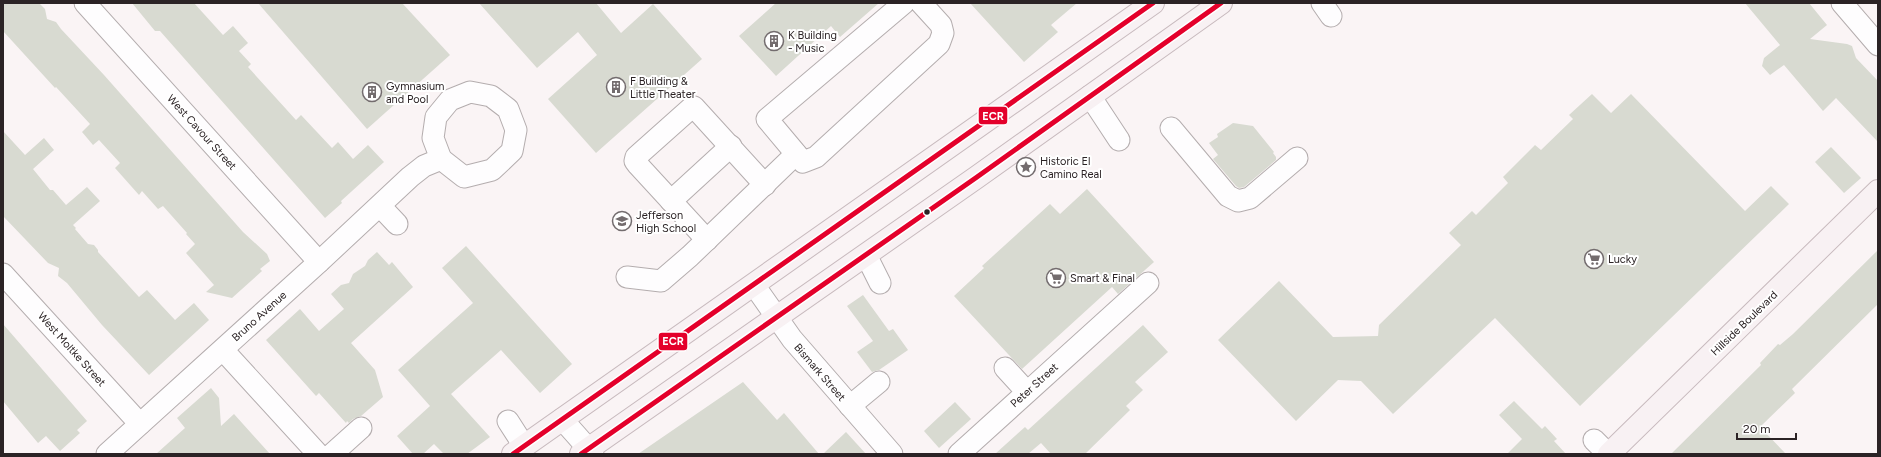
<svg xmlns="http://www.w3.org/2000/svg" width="1881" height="457" font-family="Figtree,sans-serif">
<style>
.building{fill:#d8dad1}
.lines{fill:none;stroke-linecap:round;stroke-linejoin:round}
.minor-casing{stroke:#b4adae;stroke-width:23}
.major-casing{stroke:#c8babe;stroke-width:24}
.minor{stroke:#fefdfe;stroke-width:21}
.major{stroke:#f8f1f3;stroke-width:22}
.bus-1-casing{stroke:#fff;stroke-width:8}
.bus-1{stroke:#e4002b;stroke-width:5}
.bus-dot{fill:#2b2325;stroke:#fff;stroke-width:1.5}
.labels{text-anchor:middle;stroke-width:4;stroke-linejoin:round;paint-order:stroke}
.poi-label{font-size:11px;fill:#2b2325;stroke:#fff;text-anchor:start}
.street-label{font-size:11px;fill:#2b2325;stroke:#fff}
.line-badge{stroke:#fff;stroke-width:1.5}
.badge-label{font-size:11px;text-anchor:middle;font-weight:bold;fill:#fff}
</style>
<rect width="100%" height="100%" fill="#faf4f5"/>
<!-- building -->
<g class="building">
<polygon points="3,3 39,3 45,9 47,19 56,22 61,29 104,75 243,232 267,254 270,261 260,269 262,271 232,298 206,292 214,285 186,253 195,244 186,234 187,233 163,206 158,209 142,191 139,195 115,168 120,163 99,140 93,145 82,132 90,124 56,87 55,88 3,31"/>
<polygon points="132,3 194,3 223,35 233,26 248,43 239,51 251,64 248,67 296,120 301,115 332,148 338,142 353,159 368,145 384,162 341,201 342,203 325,218 160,31 155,31"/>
<polygon points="258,3 402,3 450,55 367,129"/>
<polygon points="479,3 596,3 621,33 653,4 702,59 596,153 548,99 597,55 578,32 537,68"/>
<polygon points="776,3 879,3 840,37 831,26 776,76 739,36"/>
<polygon points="970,3 1077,3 1051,25 1058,32 1024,62"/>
<polygon points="1745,3 1809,3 1827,25 1810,39 1847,44 1852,46 1856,58 1878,81 1878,142 1836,98 1823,111 1784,65 1770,75 1762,66 1764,58 1780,45"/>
<polygon points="1592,94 1611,113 1631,94 1745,211 1771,186 1789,204 1580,406 1495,318 1393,414 1361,381 1338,380 1296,421 1218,340 1279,281 1333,337 1378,336 1379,325 1461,245 1449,233 1472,211 1476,215 1508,183 1503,177 1535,145 1541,150 1573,119 1569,115"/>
<polygon points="1233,123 1253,126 1274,152 1273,153 1276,157 1276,160 1244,187 1239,188 1236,186 1213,159 1218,155 1209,143 1218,137 1217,134"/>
<polygon points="3,131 25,155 44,138 54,150 33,169 50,190 53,190 66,205 87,187 100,201 73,225 76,228 75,229 88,244 94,245 98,250 98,252 139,297 147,290 175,320 194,303 209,320 149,375 102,325 67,283 58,276 59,268 48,263 3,216"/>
<polygon points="1831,147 1861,178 1844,193 1815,162"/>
<polygon points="1087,189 1154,262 1118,294 1112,287 1022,369 954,296 984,268 982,266 1050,204 1060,214"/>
<polygon points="466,246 572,364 540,393 501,350 451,394 490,437 467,454 444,454 434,444 423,454 413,454 397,436 430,406 398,370 473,303 442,268"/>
<polygon points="1878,250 1878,304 1792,389 1795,393 1761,426 1764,429 1763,430 1786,454 1671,454 1761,365 1760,363 1778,344 1780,345 1793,334"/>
<polygon points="377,252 389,265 392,262 413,287 351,343 375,370 383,397 361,416 353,419 349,423 347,421 346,423 319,393 316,396 266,340 300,309 319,331 344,309 331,294 341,285 349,283 353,274 365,266 368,260"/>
<polygon points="863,295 889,331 893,329 908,350 879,370 872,372 857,352 873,341 847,306"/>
<polygon points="3,324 87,421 77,430 80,433 60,451 46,436 38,443 3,401"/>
<polygon points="1143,325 1168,352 1135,382 1143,390 1126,406 1130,410 1085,454 1051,454 1041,443 1028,454 995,454 1025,427 1028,430"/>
<polygon points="743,382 777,420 784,413 819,454 638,454"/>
<polygon points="211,388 219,398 221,426 234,414 270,454 156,454 185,428 177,418"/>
<polygon points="1514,401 1542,429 1545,426 1557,439 1554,441 1566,454 1507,454 1522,439 1499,415"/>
<polygon points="955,402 971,419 939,448 924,431"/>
<polygon points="846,432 866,454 823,454"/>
</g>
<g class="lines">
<defs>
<g id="minor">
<polyline points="85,3 319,262"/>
<polyline points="904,3 767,119 803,162 816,157 939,44 943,33 941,25 921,3"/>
<polyline points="1322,3 1331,16"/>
<polyline points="1842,3 1878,45"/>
<polygon points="470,92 491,96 508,109 516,130 512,151 492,170 464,177 441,159 433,138 436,117 450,100"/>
<polyline points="1090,96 1119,140"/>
<polyline points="1171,128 1228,196 1238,201 1250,198 1297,158"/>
<polyline points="671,201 731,146"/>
<polyline points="380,206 397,224"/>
<polyline points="707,240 638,165 635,161 636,157 691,108 694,107 765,185"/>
<polyline points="866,255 880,283"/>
<polyline points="3,274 140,424"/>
<polyline points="627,277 661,281 690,256 796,154"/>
<polyline points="754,285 792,339 892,454"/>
<polyline points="223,350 318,454"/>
<polyline points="1005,368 1027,392"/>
<polyline points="850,406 879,382"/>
<polyline points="562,419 593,454"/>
<polyline points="508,421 524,446"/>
<polyline points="1594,440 1608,454"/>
<polyline points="107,454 319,262 410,177 424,166 441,159"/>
<polyline points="332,454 361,428"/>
<polyline points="959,454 1148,283"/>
</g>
<g id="major">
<polyline points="513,454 1153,3"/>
<polyline points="581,454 977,177 1221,3"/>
<polyline points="1609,454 1878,191"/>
</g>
</defs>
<!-- minor casing -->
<use href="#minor" class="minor-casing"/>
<!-- major casing -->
<use href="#major" class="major-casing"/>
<!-- minor -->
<use href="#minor" class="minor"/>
<!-- major -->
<use href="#major" class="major"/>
<defs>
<g id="bus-1">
<polyline points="513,454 1153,3"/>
<polyline points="581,454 977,177 1221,3"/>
</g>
</defs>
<!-- bus-1 casing -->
<use href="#bus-1" class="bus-1-casing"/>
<!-- bus-1 -->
<use href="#bus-1" class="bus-1"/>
</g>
<!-- icons -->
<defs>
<symbol id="building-ring" viewBox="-11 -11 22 22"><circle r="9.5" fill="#fff" stroke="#736c6e" stroke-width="1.5"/><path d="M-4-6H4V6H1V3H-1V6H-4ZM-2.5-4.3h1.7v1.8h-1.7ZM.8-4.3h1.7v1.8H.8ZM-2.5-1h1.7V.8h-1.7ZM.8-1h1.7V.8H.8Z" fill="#736c6e"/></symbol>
<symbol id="sight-ring" viewBox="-11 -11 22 22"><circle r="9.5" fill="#fff" stroke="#736c6e" stroke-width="1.5"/><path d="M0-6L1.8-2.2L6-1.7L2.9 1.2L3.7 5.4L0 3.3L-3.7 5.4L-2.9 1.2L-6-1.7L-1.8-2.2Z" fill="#736c6e"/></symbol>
<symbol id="school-ring" viewBox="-11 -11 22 22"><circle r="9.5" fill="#fff" stroke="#736c6e" stroke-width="1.5"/><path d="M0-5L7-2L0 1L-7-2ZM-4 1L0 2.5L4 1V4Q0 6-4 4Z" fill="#736c6e"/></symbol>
<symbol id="supermarket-ring" viewBox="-11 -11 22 22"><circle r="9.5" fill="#fff" stroke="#736c6e" stroke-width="1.5"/><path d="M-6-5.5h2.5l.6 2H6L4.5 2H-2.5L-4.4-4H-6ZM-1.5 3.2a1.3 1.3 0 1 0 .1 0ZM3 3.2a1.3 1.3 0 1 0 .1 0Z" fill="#736c6e"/></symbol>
</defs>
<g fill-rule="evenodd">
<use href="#building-ring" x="763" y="30" width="22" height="22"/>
<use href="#building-ring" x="605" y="76" width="22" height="22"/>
<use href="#building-ring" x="361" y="81" width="22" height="22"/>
<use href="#sight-ring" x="1015" y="156" width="22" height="22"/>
<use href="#school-ring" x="611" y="210" width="22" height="22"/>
<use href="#supermarket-ring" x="1583" y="248" width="22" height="22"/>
<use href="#supermarket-ring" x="1045" y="267" width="22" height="22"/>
</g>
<!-- markers -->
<circle class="bus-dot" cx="927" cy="212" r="3.5"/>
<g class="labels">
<!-- poi labels -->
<g class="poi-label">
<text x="788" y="39">K Building<tspan x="788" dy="13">- Music</tspan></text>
<text x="630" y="85">F Building &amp;<tspan x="630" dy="13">Little Theater</tspan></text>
<text x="386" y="90">Gymnasium<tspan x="386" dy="13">and Pool</tspan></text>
<text x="1040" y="165">Historic El<tspan x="1040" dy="13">Camino Real</tspan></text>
<text x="636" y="219">Jefferson<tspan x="636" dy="13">High School</tspan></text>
<text x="1608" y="263">Lucky</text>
<text x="1070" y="282">Smart &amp; Final</text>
</g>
<!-- street labels -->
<g class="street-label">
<text transform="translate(202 132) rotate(48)" y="4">West Cavour Street</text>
<text transform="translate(259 316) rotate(-42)" y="4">Bruno Avenue</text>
<text transform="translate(1744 323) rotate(-44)" y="4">Hillside Boulevard</text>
<text transform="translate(72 349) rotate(48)" y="4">West Moltke Street</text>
<text transform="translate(820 372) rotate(49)" y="4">Bismark Street</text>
<text transform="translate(1034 385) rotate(-42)" y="4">Peter Street</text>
</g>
</g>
<g class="line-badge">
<rect x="978" y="106" width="30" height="19" rx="4" fill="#e4002b"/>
<rect x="658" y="332" width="30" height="19" rx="4" fill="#e4002b"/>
</g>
<g class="badge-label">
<text x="993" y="120">ECR</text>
<text x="673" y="345">ECR</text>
</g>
<!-- border -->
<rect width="1881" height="457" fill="none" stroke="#2b2325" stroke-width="8"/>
<!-- scale -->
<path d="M1737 433v6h59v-6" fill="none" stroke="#2b2325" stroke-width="2"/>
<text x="1743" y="433" font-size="12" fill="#2b2325" stroke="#ffffff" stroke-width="3" paint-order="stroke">20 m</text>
</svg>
